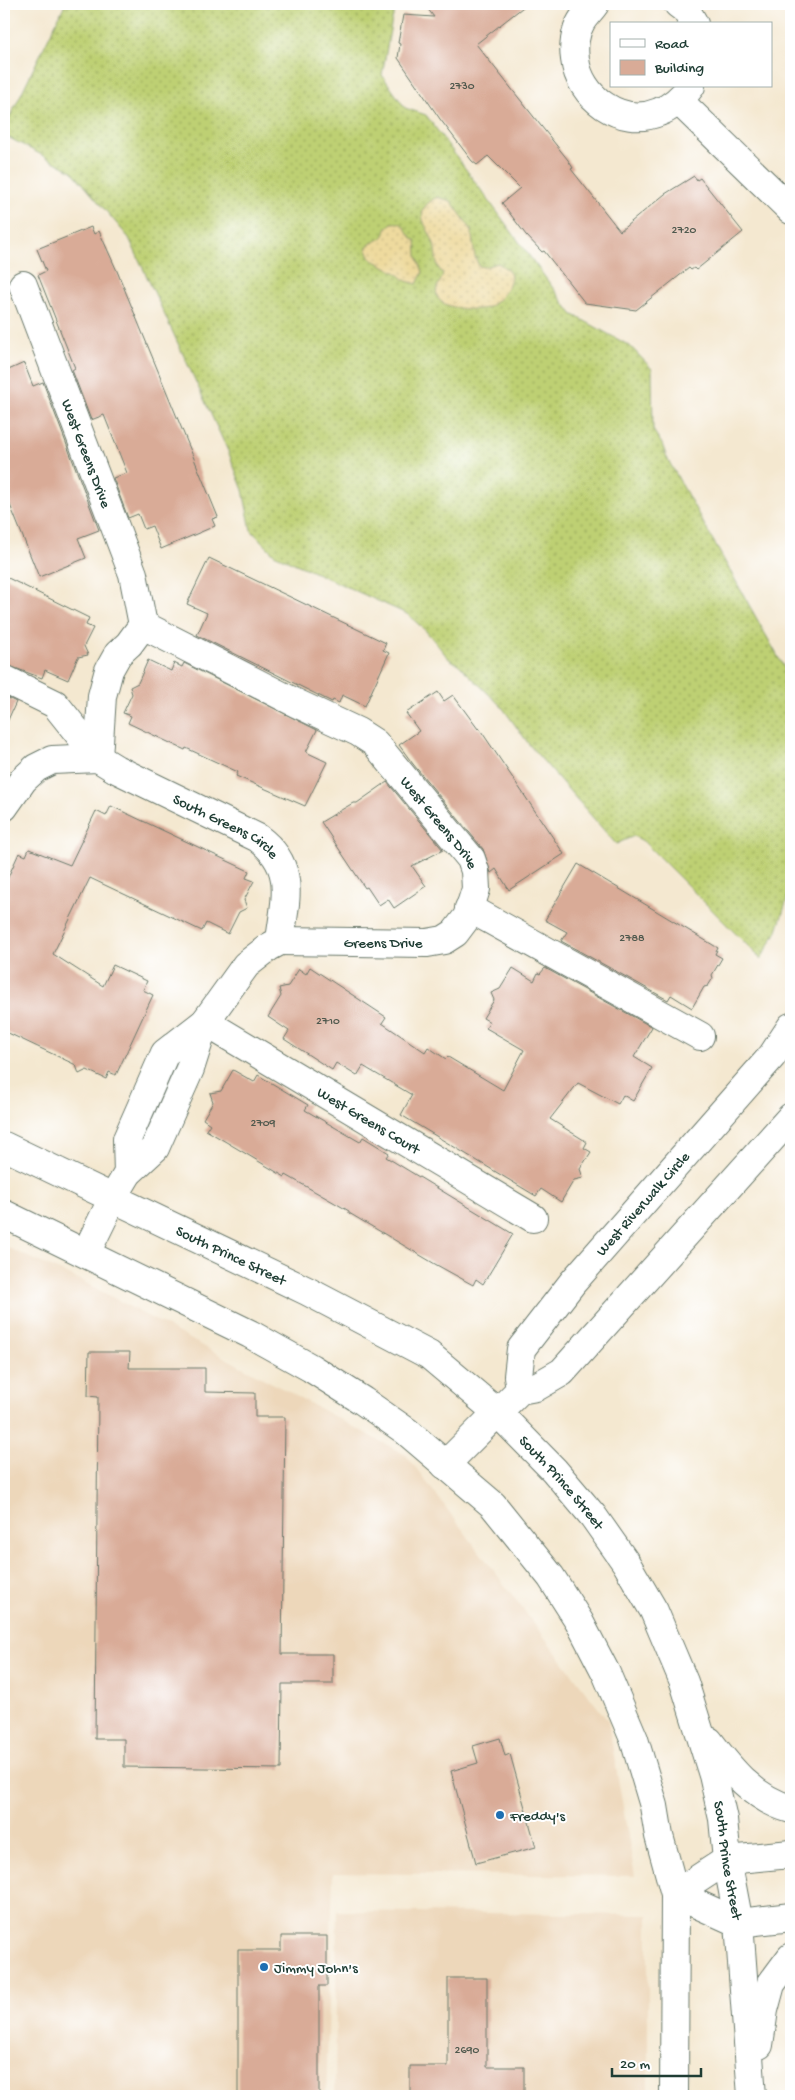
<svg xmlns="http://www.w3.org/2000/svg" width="795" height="2100" font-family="'Gochi Hand',sans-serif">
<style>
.built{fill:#edd7ba}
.grass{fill:url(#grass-dots);stroke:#6e8654}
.sand{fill:url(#sand-dots);stroke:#868c69}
.building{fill:#d9ab97}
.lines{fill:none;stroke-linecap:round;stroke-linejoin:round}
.minor-casing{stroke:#6a796b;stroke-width:30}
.minor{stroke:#fff;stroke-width:28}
.poi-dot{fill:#1f6fb2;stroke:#fff;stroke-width:2}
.labels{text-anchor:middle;stroke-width:4;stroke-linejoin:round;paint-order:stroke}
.number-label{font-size:12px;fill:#4e584d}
.street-label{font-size:15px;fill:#1f3d34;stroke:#fff}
.poi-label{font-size:15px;fill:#1f3d34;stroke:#fff;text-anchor:start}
</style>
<defs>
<pattern id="grass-dots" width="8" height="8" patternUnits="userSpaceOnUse" patternTransform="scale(1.25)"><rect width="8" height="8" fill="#bed073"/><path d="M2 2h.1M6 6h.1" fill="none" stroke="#9aaa5f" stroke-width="1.8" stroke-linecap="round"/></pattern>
<pattern id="sand-dots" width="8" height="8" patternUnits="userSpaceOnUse" patternTransform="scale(1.25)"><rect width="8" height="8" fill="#eeda9e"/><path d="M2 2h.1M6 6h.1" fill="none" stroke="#ccbc89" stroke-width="1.8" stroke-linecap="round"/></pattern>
</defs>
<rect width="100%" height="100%" fill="#fff"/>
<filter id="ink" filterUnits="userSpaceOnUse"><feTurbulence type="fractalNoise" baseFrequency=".02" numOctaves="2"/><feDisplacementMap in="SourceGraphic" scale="10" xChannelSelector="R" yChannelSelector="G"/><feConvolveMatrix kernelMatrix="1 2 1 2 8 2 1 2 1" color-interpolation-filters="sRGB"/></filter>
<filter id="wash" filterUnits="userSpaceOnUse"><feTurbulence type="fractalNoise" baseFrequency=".0096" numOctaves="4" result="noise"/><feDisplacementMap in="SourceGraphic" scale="20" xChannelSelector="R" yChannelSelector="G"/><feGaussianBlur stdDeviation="1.12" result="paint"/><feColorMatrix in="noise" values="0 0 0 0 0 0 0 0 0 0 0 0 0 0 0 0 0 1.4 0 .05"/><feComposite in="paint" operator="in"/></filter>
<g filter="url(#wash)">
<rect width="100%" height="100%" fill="#f4e8d0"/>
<!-- built -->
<g class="built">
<polygon points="4,1246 84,1282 406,1455 608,1721 635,1876 333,1873 326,2096 4,2096"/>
<polygon points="337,1911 648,1915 648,2096 335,2096"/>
</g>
<!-- grass -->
<polygon class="grass" points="65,4 398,4 392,19 382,75 405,108 426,115 572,314 630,346 652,369 653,430 662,444 667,458 791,680 791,887 777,931 761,959 643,841 634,836 616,844 531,747 502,707 458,664 449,659 426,631 407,614 274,554 251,530 243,490 228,451 129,238 72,171 4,135 4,129"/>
<!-- sand -->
<g class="sand">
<path d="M437,197L451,201L471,229L475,257L479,266L484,267L498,263L507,269L511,275C511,287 498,304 486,308C474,311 441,309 437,296C434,287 441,283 443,274C434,265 437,256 434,244C427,224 410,212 437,197Z"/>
<path d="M392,223C408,221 403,233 416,241L417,256L423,272L417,284L406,281L397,273L371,259L366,248C372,239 386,242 386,228Z"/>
</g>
<g id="blocks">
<!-- building -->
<g class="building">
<polygon points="424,4 527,4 476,44 568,160 573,168 571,169 620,231 665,194 694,176 697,180 700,178 743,232 696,270 694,268 691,270 689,268 636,310 585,303 544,251 542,252 526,235 502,203 520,188 488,156 477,165 472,161 440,119 398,58 400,44 398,43 403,15 434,17"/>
<polygon points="91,227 94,234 99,231 117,271 218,517 212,519 215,526 161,549 152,526 144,529 138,514 128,518 113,478 127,473 104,415 91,420 72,370 75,368 38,275 46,271 37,249"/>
<polygon points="24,363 33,386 43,382 99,530 78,538 86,558 39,577 4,490 4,372"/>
<polygon points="209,558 386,643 383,650 389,653 365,706 342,695 339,703 333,700 332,702 197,635 207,613 187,604"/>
<polygon points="4,576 89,618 86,625 93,628 84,646 88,655 78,657 68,680 45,670 42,678 4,664"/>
<polygon points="148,660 171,671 174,663 182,667 184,663 317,730 306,752 327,762 305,806 236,776 238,772 186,748 185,750 128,723 131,716 123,713 132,694 130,687 138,683"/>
<polygon points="438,692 444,701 453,695 478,729 479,728 564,854 509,890 496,869 491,873 483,849 413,764 399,745 419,731 406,713"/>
<polygon points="4,696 16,702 4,729"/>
<polygon points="387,782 443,850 412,866 426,886 394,908 388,899 379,905 367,887 365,888 321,822 353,803 357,803"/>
<polygon points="111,806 249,871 246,878 254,881 244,900 247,908 239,912 228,934 206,923 202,931 90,878 53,954 103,986 113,965 147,981 143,990 153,995 116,1075 109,1072 106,1079 87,1070 79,1074 76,1065 4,1031 4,886 19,853 26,856 29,849 70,865 96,811 106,816"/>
<polygon points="578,864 718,948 715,954 722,958 712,975 713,978 708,986 704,987 692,1008 671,995 668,1000 561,941 567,932 545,920"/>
<polygon points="310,967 386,1017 382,1023 425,1052 428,1047 446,1059 448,1057 503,1090 524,1050 486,1028 490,1022 483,1018 494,1000 491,993 500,989 513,968 534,981 538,973 540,974 545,968 652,1027 634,1057 652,1068 633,1101 623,1095 618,1104 578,1083 550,1119 587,1142 584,1148 591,1152 580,1169 583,1178 574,1180 561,1202 541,1189 536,1196 401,1115 412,1095 363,1066 357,1076 336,1063 332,1070 284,1039 289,1031 268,1017 281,996 279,988 288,986 299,969 306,974"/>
<polygon points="233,1070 254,1082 258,1075 308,1105 305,1110 360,1142 363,1137 389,1153 386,1157 513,1234 483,1284 476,1279 473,1285 435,1264 349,1213 349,1211 286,1175 285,1177 206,1130 210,1124 203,1119 213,1102 210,1093 221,1091"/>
<polygon points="89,1352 130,1352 129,1368 205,1368 205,1392 255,1393 255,1417 285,1417 282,1654 333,1654 333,1684 282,1684 281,1769 124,1767 124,1739 95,1739 98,1397 88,1396"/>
<polygon points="500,1738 505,1756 510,1754 536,1847 476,1863 451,1771 478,1763 473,1746"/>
<polygon points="281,1936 327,1936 327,1986 319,1986 319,2096 238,2096 238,1950 281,1950"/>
<polygon points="448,1978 487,1978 487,2067 524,2067 524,2096 410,2096 410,2066 448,2066"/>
</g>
</g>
</g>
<g filter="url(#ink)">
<use href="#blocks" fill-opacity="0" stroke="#6a796b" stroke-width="1"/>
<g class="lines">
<defs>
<g id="minor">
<path d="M595,4C591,10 585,15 581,22C575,32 573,47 575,59C579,97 621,128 659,112C673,107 682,98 691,86"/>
<polyline points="678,4 686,10 694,24"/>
<polyline points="679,101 791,210"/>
<path id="s1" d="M23,285L133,574L143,625"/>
<polyline points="4,679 55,704 98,758"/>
<path id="s2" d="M98,758L102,696L109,670L118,654L129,644L143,625L296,703L358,732L375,743L471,859L475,871L476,889L467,917L455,933L444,940L427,943L280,941"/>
<path id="s3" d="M4,807L23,780L36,768L52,760L98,758L116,769L258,838C297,867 285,899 280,941L269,947L246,965L205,1022L165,1053L127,1139L128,1173"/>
<polyline points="469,908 700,1036"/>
<path id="s4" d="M205,1022L533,1218"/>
<path id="s5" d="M4,1146L307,1291L429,1355L498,1413L554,1470L593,1516L626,1563L654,1611L684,1682L713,1775L723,1819L727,1860L739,1923L752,2096"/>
<polyline points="4,1214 250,1334 311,1368 363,1401 406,1431 493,1505 551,1577 579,1621 606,1673 634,1739 654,1806 659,1836 675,1894 674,2096"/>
<polyline points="86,1253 113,1198 128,1173 155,1148 190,1069 205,1022"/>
<path id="s6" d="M520,1390L518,1376L521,1349L573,1282L772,1056L791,1027"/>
<polyline points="445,1465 520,1390 536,1387 562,1372 791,1117"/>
<path d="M709,1741C731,1770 754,1799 791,1809"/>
<polyline points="675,1894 727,1860 791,1854"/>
<polyline points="675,1894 739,1923 791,1917"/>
<polyline points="759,2045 764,2010 771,1984 791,1957"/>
</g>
</defs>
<!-- minor casing -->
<use href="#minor" class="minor-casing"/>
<!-- minor -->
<use href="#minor" class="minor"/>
</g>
</g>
<!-- markers -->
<g class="poi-dot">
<circle cx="500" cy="1815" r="5"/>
<circle cx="264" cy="1967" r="5"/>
</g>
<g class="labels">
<!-- number labels -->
<g class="number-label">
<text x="462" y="89">2730</text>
<text x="684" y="233">2720</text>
<text x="632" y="941">2788</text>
<text x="328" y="1024">2710</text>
<text x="263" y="1126">2709</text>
<text x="467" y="2053">2690</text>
</g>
<!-- street labels -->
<g class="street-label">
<text dy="5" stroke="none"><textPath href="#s1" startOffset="180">West Greens Drive</textPath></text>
<text dy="5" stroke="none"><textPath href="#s2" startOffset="509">West Greens Drive</textPath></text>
<text dy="5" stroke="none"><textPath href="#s3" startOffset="260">South Greens Circle</textPath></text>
<text x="383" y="947">Greens Drive</text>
<text dy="5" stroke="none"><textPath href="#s4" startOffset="191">West Greens Court</textPath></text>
<text dy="5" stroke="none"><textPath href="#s6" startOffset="231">West Riverwalk Circle</textPath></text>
<text dy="5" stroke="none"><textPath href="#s5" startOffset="252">South Prince Street</textPath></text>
<text dy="5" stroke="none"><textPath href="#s5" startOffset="658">South Prince Street</textPath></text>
<text dy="5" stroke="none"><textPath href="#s5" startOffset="1078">South Prince Street</textPath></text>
</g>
<!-- poi labels -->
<g class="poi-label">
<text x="510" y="1820">Freddy's</text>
<text x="274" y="1972">Jimmy John's</text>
</g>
</g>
<!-- margin -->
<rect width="795" height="2100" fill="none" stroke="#fff" stroke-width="20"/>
<!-- legend -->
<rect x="610" y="22" width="162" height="65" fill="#ffffff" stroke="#a5b1ae"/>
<rect x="620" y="39" width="25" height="8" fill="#ffffff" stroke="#a5b1ae"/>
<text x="655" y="48" font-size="15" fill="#1f3d34">Road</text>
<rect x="620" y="60" width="25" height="15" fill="#d9ab97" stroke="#a5b1ae"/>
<text x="655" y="72" font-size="15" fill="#1f3d34">Building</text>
<!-- scale -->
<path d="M612 2068v8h89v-8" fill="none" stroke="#1f3d34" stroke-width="2.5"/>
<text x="620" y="2068" font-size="15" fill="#1f3d34" stroke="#ffffff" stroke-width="4" paint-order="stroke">20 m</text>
</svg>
